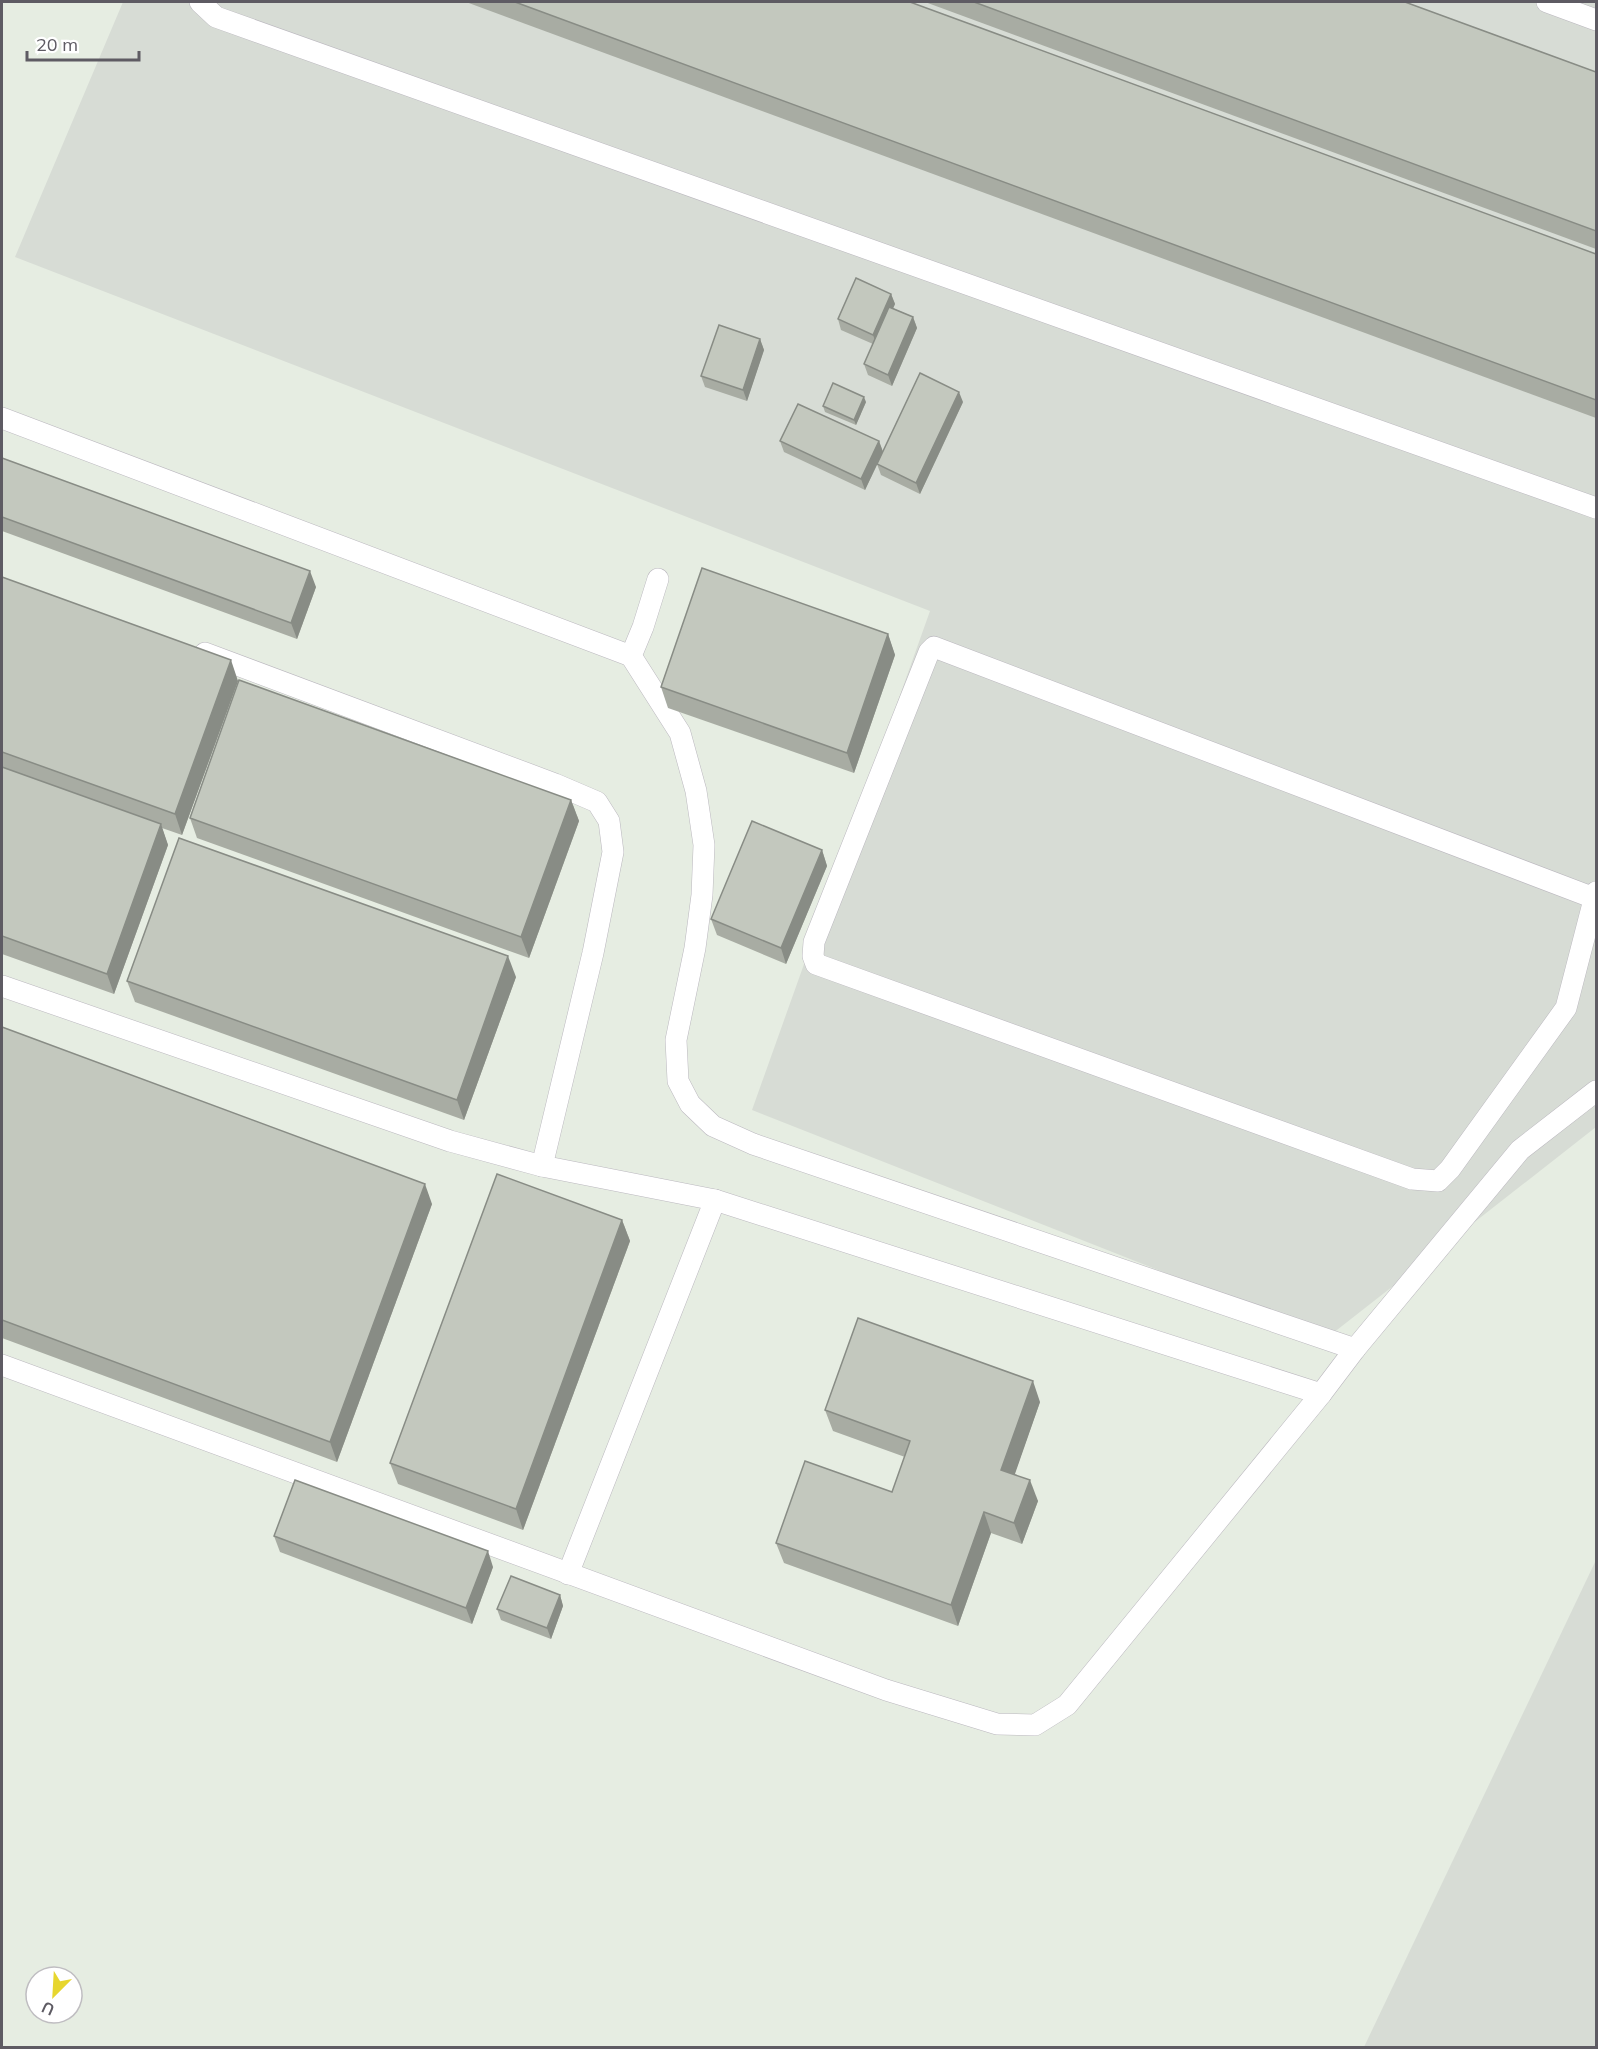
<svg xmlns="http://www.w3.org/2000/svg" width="1598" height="2049" font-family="Mulish,sans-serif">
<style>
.industrial{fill:#d7dcd5}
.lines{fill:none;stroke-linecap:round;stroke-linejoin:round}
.lane-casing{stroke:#bbb8bf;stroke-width:22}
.lane{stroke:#fff;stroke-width:21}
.wall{fill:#a8aca3}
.shaded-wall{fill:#888c85}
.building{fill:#c3c8be;stroke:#888c85;stroke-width:1.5}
</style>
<rect width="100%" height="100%" fill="#e6ede2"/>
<!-- industrial -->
<g class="industrial">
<polygon points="123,2 1596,2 1596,1127 1328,1337 752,1110 930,611 15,257"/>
<polygon points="1596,1560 1596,2047 1364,2047"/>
</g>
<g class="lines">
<defs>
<g id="lane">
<polyline points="200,2 216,17 1596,508"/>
<polyline points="1547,2 1596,20"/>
<polyline points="2,418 631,656"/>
<polyline points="658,579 643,627 631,656 680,733 696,791 704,845 702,895 695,948 676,1040 678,1081 690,1104 713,1126 753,1144 1355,1349"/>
<polyline points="205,653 555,784 597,802 609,821 613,852 593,953 542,1166"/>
<polyline points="1594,898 934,647 929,652 814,942 813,956 816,964 1412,1179 1438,1181 1450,1169 1566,1008 1596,892"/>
<polyline points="2,986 450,1141 542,1166 715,1200 1321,1394"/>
<polyline points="2,1365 886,1690 997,1724 1035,1725 1067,1705 1321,1394 1355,1349 1520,1150 1596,1091"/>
<polyline points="568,1574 715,1200"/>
</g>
</defs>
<!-- lane casing -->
<use href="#lane" class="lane-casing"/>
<!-- lane -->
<use href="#lane" class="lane"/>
</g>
<!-- wall -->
<g class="wall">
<polygon points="466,2 910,2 1596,254 1596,418"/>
<polygon points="925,2 1405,2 1596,72 1596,249"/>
<polygon points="891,294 895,304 893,308 913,317 917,328 892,386 868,375 864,364 873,344 841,330 838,319"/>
<polygon points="760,339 764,350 747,401 705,387 701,376"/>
<polygon points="866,402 856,425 825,412 823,406"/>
<polygon points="963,402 920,494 881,475 877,464"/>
<polygon points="780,441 879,441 883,452 865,490 784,452"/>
<polygon points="2,458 316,587 297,639 2,531"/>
<polygon points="2,577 238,681 182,835 162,828 168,845 114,994 2,954"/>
<polygon points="888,634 895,655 854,773 668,708 661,687"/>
<polygon points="571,800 579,821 529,958 197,838 190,818"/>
<polygon points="822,850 827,866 786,964 717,935 711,919"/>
<polygon points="516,977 464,1120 135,1002 127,981"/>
<polygon points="2,1027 432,1204 337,1462 2,1338"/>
<polygon points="622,1220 630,1241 523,1530 398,1484 390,1463"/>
<polygon points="1040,1402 1014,1475 1038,1501 1022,1544 991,1533 958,1626 784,1563 776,1543 892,1492 905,1457 833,1431 825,1410"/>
<polygon points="274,1536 493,1567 472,1624 280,1552"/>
<polygon points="560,1595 563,1606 551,1639 501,1620 497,1609"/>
</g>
<!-- shaded-wall -->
<g class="shaded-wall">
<polygon points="891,294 895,304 877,346 873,335"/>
<polygon points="913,317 917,328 892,386 888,375"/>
<polygon points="760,339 764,350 747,401 743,390"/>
<polygon points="959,392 963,402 920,494 916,483"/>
<polygon points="864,397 866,402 856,425 854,420"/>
<polygon points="879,441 883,452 865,490 861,479"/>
<polygon points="310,571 316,587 297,639 291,623"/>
<polygon points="888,634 895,655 854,773 847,753"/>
<polygon points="231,660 238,681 182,835 175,814"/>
<polygon points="571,800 579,821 529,958 521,937"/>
<polygon points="161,824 168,845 114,994 107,974"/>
<polygon points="822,850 827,866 786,964 781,948"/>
<polygon points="508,956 516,977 464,1120 457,1100"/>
<polygon points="425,1184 432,1204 337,1462 330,1442"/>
<polygon points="622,1220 630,1241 523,1530 516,1509"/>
<polygon points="1033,1381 1040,1402 1009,1491 1001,1470"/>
<polygon points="1030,1480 1038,1501 1022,1544 1014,1523"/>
<polygon points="984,1512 991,1533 958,1626 951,1605"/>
<polygon points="488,1551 493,1567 472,1624 466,1608"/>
<polygon points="560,1595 563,1606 551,1639 547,1628"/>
</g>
<!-- building -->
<g class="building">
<polygon points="515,2 910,2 1596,254 1596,400"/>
<polygon points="974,2 1405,2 1596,72 1596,231"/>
<polygon points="856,278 891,294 873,335 838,319"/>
<polygon points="889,307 913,317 888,375 864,364"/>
<polygon points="719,325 760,339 743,390 701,376"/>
<polygon points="920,373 959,392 916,483 877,464"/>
<polygon points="833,383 864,397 854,420 823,406"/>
<polygon points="798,404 879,441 861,479 780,441"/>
<polygon points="2,458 310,571 291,623 2,517"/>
<polygon points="702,568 888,634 847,753 661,687"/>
<polygon points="2,577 231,660 175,814 2,752"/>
<polygon points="239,680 571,800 521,937 190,818"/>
<polygon points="2,767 161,824 107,974 2,936"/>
<polygon points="752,821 822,850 781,948 711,919"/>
<polygon points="179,838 508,956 457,1100 127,981"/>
<polygon points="2,1027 425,1184 330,1442 2,1320"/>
<polygon points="497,1174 622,1220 516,1509 390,1463"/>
<polygon points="858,1318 1033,1381 1001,1470 1030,1480 1014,1523 984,1512 951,1605 776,1543 805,1461 892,1492 910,1441 825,1410"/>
<polygon points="295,1480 488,1551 466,1608 274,1536"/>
<polygon points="511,1576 560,1595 547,1628 497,1609"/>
</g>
<!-- border -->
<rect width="1598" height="2049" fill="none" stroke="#5e5b63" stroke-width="6"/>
<!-- north arrow -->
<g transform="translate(54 1995) rotate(204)"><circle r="28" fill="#ffffff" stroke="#bfbdc1" stroke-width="1.5"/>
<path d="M0-4.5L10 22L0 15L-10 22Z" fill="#e7d62e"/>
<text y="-9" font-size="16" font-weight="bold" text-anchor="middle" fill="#5e5b63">U</text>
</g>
<!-- scale -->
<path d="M27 51v9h112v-9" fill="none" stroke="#5e5b63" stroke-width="3"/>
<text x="36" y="51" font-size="18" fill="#5e5b63" stroke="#ffffff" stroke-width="4.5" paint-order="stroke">20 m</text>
</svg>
